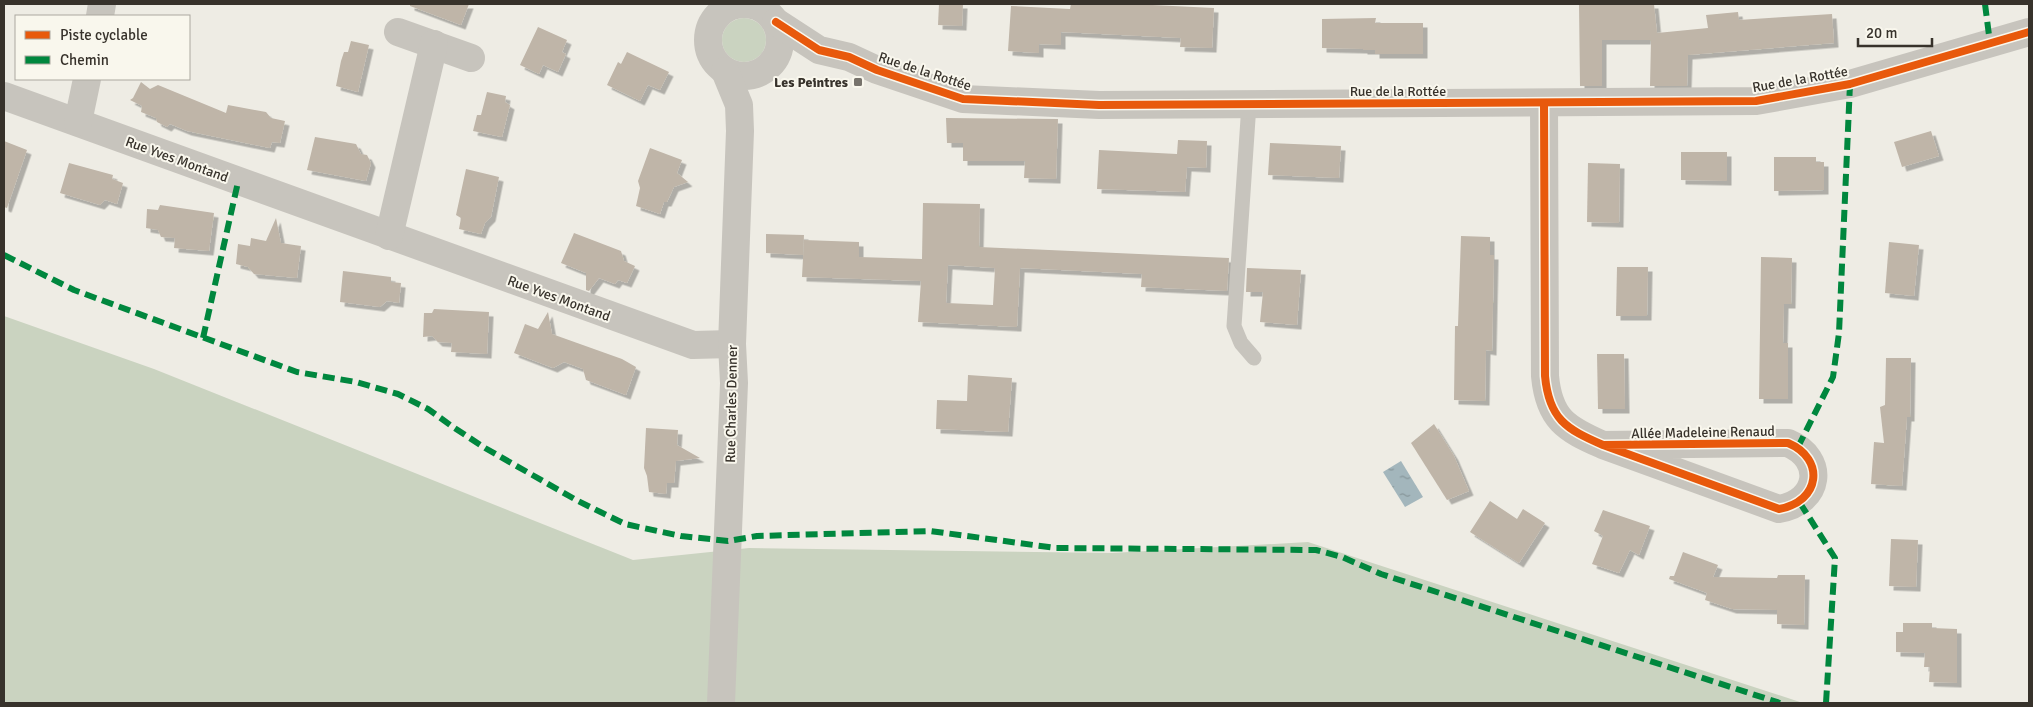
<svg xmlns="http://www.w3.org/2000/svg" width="2033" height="707" font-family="Signika,sans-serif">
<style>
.green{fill:#cad3c0}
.water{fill:url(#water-ripples)}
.building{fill:#bfb5a8;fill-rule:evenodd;filter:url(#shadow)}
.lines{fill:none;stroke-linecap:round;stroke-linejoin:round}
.lane{stroke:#c7c4bd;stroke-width:15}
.street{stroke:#c7c4bd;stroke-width:28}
.quiet{stroke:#00873e;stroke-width:6;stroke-dasharray:12 6;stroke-linecap:butt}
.cycleway-casing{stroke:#f9f7ed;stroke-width:11}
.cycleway{stroke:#e8590c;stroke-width:8}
.poi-dot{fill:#77736c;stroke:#f9f7ed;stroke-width:2}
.labels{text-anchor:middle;stroke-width:4;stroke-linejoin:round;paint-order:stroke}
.street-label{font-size:14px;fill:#37322b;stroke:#f9f7ed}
.poi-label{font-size:14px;font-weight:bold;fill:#37322b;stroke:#f9f7ed;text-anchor:end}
</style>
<defs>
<pattern id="water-ripples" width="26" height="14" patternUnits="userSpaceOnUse" patternTransform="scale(1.25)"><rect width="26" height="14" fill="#a3b6bc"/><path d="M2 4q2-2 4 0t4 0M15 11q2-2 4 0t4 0" fill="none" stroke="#869599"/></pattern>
<filter id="shadow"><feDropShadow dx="4.5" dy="4.5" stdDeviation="0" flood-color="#0004"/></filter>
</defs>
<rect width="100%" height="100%" fill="#eeece4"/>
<!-- green -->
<g class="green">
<circle cx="744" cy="40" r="22"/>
<polygon points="4,316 154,369 633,560 749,548 1112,553 1308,542 1803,703 4,703"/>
</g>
<!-- water -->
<polygon class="water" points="1401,461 1423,497 1405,507 1383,472"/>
<!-- building -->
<g class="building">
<polygon points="410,4 469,4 461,25 410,6"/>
<polygon points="939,4 963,4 962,26 938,25"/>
<polygon points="1071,4 1132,4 1214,8 1212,48 1180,47 1181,38 1061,32 1061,45 1039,44 1039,53 1008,51 1011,6 1070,9"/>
<polygon points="1579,4 1654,4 1657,33 1708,28 1706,15 1738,12 1739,20 1832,14 1834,43 1688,55 1687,86 1650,86 1651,40 1602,40 1602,86 1580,86"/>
<polygon points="1376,18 1375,23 1423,23 1423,54 1375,54 1375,50 1363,50 1363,49 1322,48 1322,19"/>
<polygon points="538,27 567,40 562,52 566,54 558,72 543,65 539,74 520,65"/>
<polygon points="351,41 369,45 358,92 336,86 341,61 344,52 348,52"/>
<polygon points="627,52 669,72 660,90 648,85 640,101 607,85 618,62 621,64"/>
<polygon points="141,82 150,89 158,85 226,113 228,105 266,112 271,118 285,121 280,143 272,142 270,148 187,131 170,124 167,127 157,122 156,118 141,112 142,106 130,100 133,98"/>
<polygon points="487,92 506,96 505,102 510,105 502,137 473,131 477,115 481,115"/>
<polygon points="946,118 1058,119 1056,179 1024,178 1025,161 963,161 963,143 947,143"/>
<polygon points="1931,131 1939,156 1902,167 1894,142"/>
<polygon points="315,137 356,144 361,154 367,155 371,163 366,181 307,170"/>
<polygon points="1178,140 1207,141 1206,168 1187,167 1185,192 1097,189 1099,150 1177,154"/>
<polygon points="4,141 27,150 7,208 4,207"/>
<polygon points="1270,143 1341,146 1339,178 1268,175"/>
<polygon points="650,148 682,160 677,173 688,182 674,187 667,202 664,202 660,214 636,206 640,188 638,181"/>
<polygon points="1681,152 1727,152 1727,181 1681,180"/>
<polygon points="1774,157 1816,157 1816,162 1824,162 1824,190 1774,191"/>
<polygon points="69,163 113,175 112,179 123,183 117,204 105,200 100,205 60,193"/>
<polygon points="1588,163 1620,164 1619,223 1587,222"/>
<polygon points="466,169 499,177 491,217 485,223 481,234 459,229 461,218 456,215"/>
<path d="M923,203L980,204L979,247L1229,258L1227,291L1141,287L1142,274L1020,268L1017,327L918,322L921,281L802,277L804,240L859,242V257L922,259ZM948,265L995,268L993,305L946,303Z"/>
<polygon points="160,205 214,213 209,251 174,248 175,238 161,237 158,230 146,228 147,209 158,210"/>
<polygon points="276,218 281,243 301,246 297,278 254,274 248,267 236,264 238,244 250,246 251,238 266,241"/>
<polygon points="574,233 621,251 624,261 635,266 627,283 618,280 615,284 599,278 589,291 586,290 586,273 561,263"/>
<polygon points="766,234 804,235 803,255 766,253"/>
<polygon points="1461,236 1490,237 1490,255 1494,255 1492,351 1486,350 1485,401 1454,400 1455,326 1458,326"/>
<polygon points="1889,242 1919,245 1914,296 1885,293"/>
<polygon points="1761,257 1792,258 1791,304 1784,304 1783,343 1788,343 1788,399 1759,399"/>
<polygon points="1617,267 1648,267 1647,316 1616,316"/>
<polygon points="1247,268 1301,270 1297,325 1260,322 1263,292 1246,292"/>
<polygon points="343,271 391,277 391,282 401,283 399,303 387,301 380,307 340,302"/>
<polygon points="434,309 489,312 487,354 451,352 452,343 438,342 432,336 423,337 424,313 432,313"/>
<polygon points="548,312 552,334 622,359 636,367 626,395 586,380 583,369 564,362 553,368 514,353 525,324 538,329"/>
<polygon points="1597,354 1624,354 1625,409 1598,409"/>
<polygon points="1886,358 1911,358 1910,417 1907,417 1902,486 1871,484 1874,442 1884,443 1880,407 1885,405"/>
<polygon points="968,375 1012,378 1008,432 936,429 937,400 967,401"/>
<polygon points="1434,424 1454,456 1469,491 1447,500 1411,443"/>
<polygon points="646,428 678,430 677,445 700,458 676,461 674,483 667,483 666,494 649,492 647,476 644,468"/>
<polygon points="1490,501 1517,519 1523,509 1545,523 1519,563 1470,532"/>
<polygon points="1603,510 1650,526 1639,555 1630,550 1619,573 1592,564 1603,536 1594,531"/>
<polygon points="1891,539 1918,540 1916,587 1889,586"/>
<polygon points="1683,552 1718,565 1713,577 1777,578 1778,575 1805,575 1804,625 1777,624 1777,610 1732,609 1705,600 1707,593 1669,579 1670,576 1674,576"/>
<polygon points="1903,623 1932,623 1932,628 1957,629 1957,683 1929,682 1930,667 1924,667 1925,653 1896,652 1896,632 1903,632"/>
</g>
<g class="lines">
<!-- lane -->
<polyline class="lane" points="1249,104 1234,326 1241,343 1254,358"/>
<!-- street -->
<g class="street">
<circle cx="744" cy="40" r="36"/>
<polyline points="100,16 102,4"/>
<polyline points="776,22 819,50 849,57 877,70 963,99 1099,105 1756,101 1850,84 2029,32"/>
<polyline points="398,32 471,58"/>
<polyline points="4,96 693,345 732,344"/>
<path d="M1544,103L1545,376C1549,419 1566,429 1603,445L1788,443C1826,459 1820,502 1779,509L1603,445"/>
<polyline points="78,122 87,79"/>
<polyline points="389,236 434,44"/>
<polyline points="721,703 734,383 732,344 740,131 739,105 725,71"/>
</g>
<!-- quiet -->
<g class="quiet">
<polyline points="1985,4 1990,43"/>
<polyline points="4,255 74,290 297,372 356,382 398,394 428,409 453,427 485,448 578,501 625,524 681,536 728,541 757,536 930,531 1056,548 1316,550 1342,557 1381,574 1780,703"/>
<polyline points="203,338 238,182"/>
<polyline points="1798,447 1833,377 1839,333 1850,84"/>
<polyline points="1800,503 1835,558 1826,703"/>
</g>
<defs>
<g id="cycleway">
<polyline points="776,22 819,50 849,57 877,70 963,99 1099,105 1756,101 1850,84 2029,32"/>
<path d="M1544,103L1545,376C1549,419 1566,429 1603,445L1788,443C1826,459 1820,502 1779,509L1603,445"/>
</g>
</defs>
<!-- cycleway casing -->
<use href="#cycleway" class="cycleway-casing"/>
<!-- cycleway -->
<use href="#cycleway" class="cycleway"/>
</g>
<!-- markers -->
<rect class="poi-dot" x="853" y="77" width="10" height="10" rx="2.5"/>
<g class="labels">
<!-- street labels -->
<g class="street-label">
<text transform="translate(925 71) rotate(18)" y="5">Rue de la Rottée</text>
<text transform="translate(1800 79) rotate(-10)" y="5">Rue de la Rottée</text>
<text x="1398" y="96">Rue de la Rottée</text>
<text transform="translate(177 159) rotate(20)" y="5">Rue Yves Montand</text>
<text transform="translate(559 298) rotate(20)" y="5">Rue Yves Montand</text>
<text transform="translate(731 404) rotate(-89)" y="5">Rue Charles Denner</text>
<text transform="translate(1703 432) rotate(-1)" y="5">Allée Madeleine Renaud</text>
</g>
<!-- poi labels -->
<g class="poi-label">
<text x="848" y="87">Les Peintres</text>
</g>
</g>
<!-- border -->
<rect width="2033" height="707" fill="none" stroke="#37322b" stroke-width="10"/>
<!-- legend -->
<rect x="15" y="15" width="175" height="65" fill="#f9f7ed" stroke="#aba89f"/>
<rect x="25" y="31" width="25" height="8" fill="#e8590c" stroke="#aba89f"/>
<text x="60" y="40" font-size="15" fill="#37322b">Piste cyclable</text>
<rect x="25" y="56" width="25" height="8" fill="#00873e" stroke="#aba89f"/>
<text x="60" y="65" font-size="15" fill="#37322b">Chemin</text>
<!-- scale -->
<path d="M1858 38v8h74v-8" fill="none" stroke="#37322b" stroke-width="2.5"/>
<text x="1866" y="38" font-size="15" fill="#37322b" stroke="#f9f7ed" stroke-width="4" paint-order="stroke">20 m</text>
</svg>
